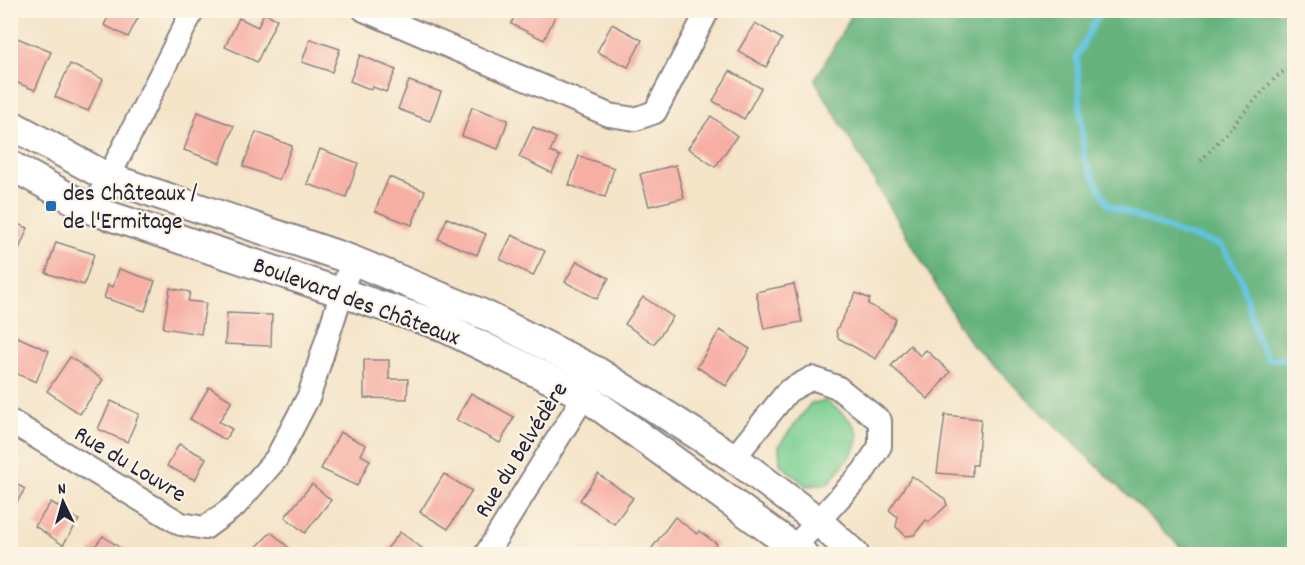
<svg xmlns="http://www.w3.org/2000/svg" width="1305" height="565" font-family="Dekko,sans-serif">
<style>
.green{fill:#7cd093;stroke:#4f7967;stroke-width:1.5}
.forest{fill:#65b27d;stroke:#446a5c;stroke-width:1.5}
.lines{fill:none;stroke-linecap:round;stroke-linejoin:round}
.stream{stroke:#61c3df;stroke-width:6}
.building{fill:#f7afa4}
.minor-casing{stroke:#8b8382;stroke-width:26}
.tertiary-casing{stroke:#8b8382;stroke-width:32}
.path{stroke:#8b8382;stroke-width:4;stroke-dasharray:1.5 4.5;stroke-linecap:butt}
.minor{stroke:#fff;stroke-width:22}
.tertiary{stroke:#fff;stroke-width:28}
.poi-dot{fill:#1f6fb2;stroke:#fcf5e5;stroke-width:2}
.labels{text-anchor:middle;stroke-width:4.5;stroke-linejoin:round;paint-order:stroke}
.poi-label{font-size:24px;fill:#22223b;stroke:#fcf5e5;text-anchor:start}
.street-label{font-size:24px;fill:#22223b;stroke:#fcf5e5}
</style>
<rect width="100%" height="100%" fill="#fcf5e5"/>
<filter id="ink" filterUnits="userSpaceOnUse"><feTurbulence type="fractalNoise" baseFrequency=".0167" numOctaves="2"/><feDisplacementMap in="SourceGraphic" scale="12" xChannelSelector="R" yChannelSelector="G"/><feConvolveMatrix kernelMatrix="1 2 1 2 8 2 1 2 1" color-interpolation-filters="sRGB"/></filter>
<filter id="wash" filterUnits="userSpaceOnUse"><feTurbulence type="fractalNoise" baseFrequency=".008" numOctaves="4" result="noise"/><feDisplacementMap in="SourceGraphic" scale="24" xChannelSelector="R" yChannelSelector="G"/><feGaussianBlur stdDeviation="1.35" result="paint"/><feColorMatrix in="noise" values="0 0 0 0 0 0 0 0 0 0 0 0 0 0 0 0 0 1.4 0 .05"/><feComposite in="paint" operator="in"/></filter>
<g filter="url(#wash)">
<rect width="100%" height="100%" fill="#f4e4c8"/>
<!-- green -->
<path class="green" d="M826,401C876,436 861,442 828,484L806,486L780,464L779,445L811,403Z"/>
<!-- forest -->
<polygon class="forest" points="854,11 1294,11 1294,554 1188,554 970,343 815,80"/>
<g class="lines">
<!-- stream -->
<polyline class="stream" points="1101,10 1077,56 1084,158 1108,205 1179,233 1221,245 1240,276 1258,340 1268,359 1294,359"/>
</g>
<g id="blocks">
<!-- building -->
<g class="building">
<polygon points="112,10 142,10 128,37 104,25"/>
<polygon points="518,10 558,10 544,40 511,24"/>
<polygon points="264,13 277,19 257,62 225,47 239,18 258,27"/>
<polygon points="755,23 782,39 766,67 738,51"/>
<polygon points="612,24 642,40 628,67 597,52"/>
<polygon points="10,35 51,52 35,90 10,80 15,66 10,64"/>
<polygon points="310,39 340,49 332,72 302,62"/>
<polygon points="360,55 396,70 386,92 373,87 372,90 350,81"/>
<polygon points="70,64 103,79 88,111 55,97"/>
<polygon points="730,71 761,88 744,119 713,101"/>
<polygon points="409,81 441,92 430,121 398,109"/>
<polygon points="472,107 508,120 498,149 462,136"/>
<polygon points="198,112 234,126 220,163 184,150"/>
<polygon points="711,116 737,136 715,167 688,148"/>
<polygon points="533,127 556,138 550,152 560,156 552,173 519,157"/>
<polygon points="256,132 292,146 279,180 243,166"/>
<polygon points="320,149 358,163 346,197 307,184"/>
<polygon points="579,156 614,168 605,197 569,185"/>
<polygon points="676,165 684,198 649,206 640,174"/>
<polygon points="389,177 425,191 412,225 375,211"/>
<polygon points="447,218 486,234 477,255 438,239"/>
<polygon points="10,221 28,228 16,256 10,254"/>
<polygon points="512,235 545,251 533,276 500,259"/>
<polygon points="56,242 94,254 84,285 46,273"/>
<polygon points="577,261 609,278 597,299 565,282"/>
<polygon points="119,269 155,281 145,311 104,298 108,285 113,287"/>
<polygon points="794,284 802,322 764,329 756,292"/>
<polygon points="170,288 190,292 188,301 206,303 201,334 163,328"/>
<polygon points="856,293 870,299 868,304 896,319 876,359 838,338 836,331"/>
<polygon points="643,297 673,317 654,344 625,324"/>
<polygon points="227,313 272,315 271,346 225,344"/>
<polygon points="720,330 750,349 726,386 697,367"/>
<polygon points="13,335 49,351 36,382 10,371"/>
<polygon points="910,345 920,356 926,350 950,372 928,399 891,366"/>
<polygon points="70,357 103,380 80,414 47,391"/>
<polygon points="364,360 389,360 389,379 408,379 407,399 364,398"/>
<polygon points="209,387 232,401 219,422 232,429 225,440 190,419"/>
<polygon points="471,393 514,417 500,443 456,420"/>
<polygon points="111,401 139,414 127,442 98,429"/>
<polygon points="945,415 981,419 977,465 972,465 972,476 937,473"/>
<polygon points="340,432 366,445 361,455 370,460 357,486 321,469"/>
<polygon points="179,444 206,458 195,480 167,466"/>
<polygon points="444,474 472,491 448,529 420,512"/>
<polygon points="598,474 633,498 614,524 580,500"/>
<polygon points="912,476 945,499 947,505 929,522 926,520 914,535 906,536 896,527 898,517 889,510"/>
<polygon points="10,480 25,489 10,513"/>
<polygon points="312,484 331,500 305,533 285,517"/>
<polygon points="51,502 79,520 63,545 35,526"/>
<polygon points="675,517 697,534 699,531 717,544 709,554 661,554 652,548"/>
<polygon points="271,532 296,554 250,554"/>
<polygon points="400,532 426,551 423,554 383,554"/>
<polygon points="103,536 129,554 89,554"/>
</g>
</g>
</g>
<g filter="url(#ink)">
<use href="#blocks" fill-opacity="0" stroke="#8b8382" stroke-width="1.5"/>
<g class="lines">
<defs>
<g id="minor">
<polyline points="364,10 609,115 635,119 655,112 708,10"/>
<polyline points="92,210 193,10"/>
<polyline points="10,421 181,524 205,528 235,506 276,459 309,396 352,260"/>
<polyline points="734,458 788,391 812,378 837,387 880,421 880,446 863,472 788,554"/>
<polyline points="486,554 593,382"/>
</g>
<g id="tertiary">
<polyline points="10,124 107,177 352,260 485,315 598,372 734,458 818,521 854,554"/>
<polyline points="10,165 92,210 439,325 585,396 803,554"/>
</g>
</defs>
<!-- minor casing -->
<use href="#minor" class="minor-casing"/>
<!-- tertiary casing -->
<use href="#tertiary" class="tertiary-casing"/>
<!-- path -->
<polyline class="path" points="1201,161 1274,79 1294,63"/>
<!-- minor -->
<use href="#minor" class="minor"/>
<!-- tertiary -->
<use href="#tertiary" class="tertiary"/>
</g>
</g>
<!-- markers -->
<rect class="poi-dot" x="45" y="200" width="12" height="12" rx="3"/>
<g class="labels">
<!-- poi labels -->
<g class="poi-label">
<text x="63" y="200">des Châteaux /<tspan x="63" dy="28">de l'Ermitage</tspan></text>
</g>
<!-- street labels -->
<g class="street-label">
<text transform="translate(357 300) rotate(20)" y="8">Boulevard des Châteaux</text>
<text transform="translate(520 449) rotate(-58)" y="8">Rue du Belvédère</text>
<text transform="translate(131 463) rotate(31)" y="8">Rue du Louvre</text>
</g>
</g>
<!-- margin -->
<rect width="1305" height="565" fill="none" stroke="#fcf5e5" stroke-width="36"/>
<!-- north arrow -->
<g transform="translate(63 502) rotate(355)" stroke="#fcf5e5" stroke-width="4.5" paint-order="stroke">
<path d="M0-4.5L10 22L0 15L-10 22Z" fill="#22223b"/>
<text y="-9" font-size="16" font-weight="bold" text-anchor="middle" fill="#22223b">N</text>
</g>
</svg>
